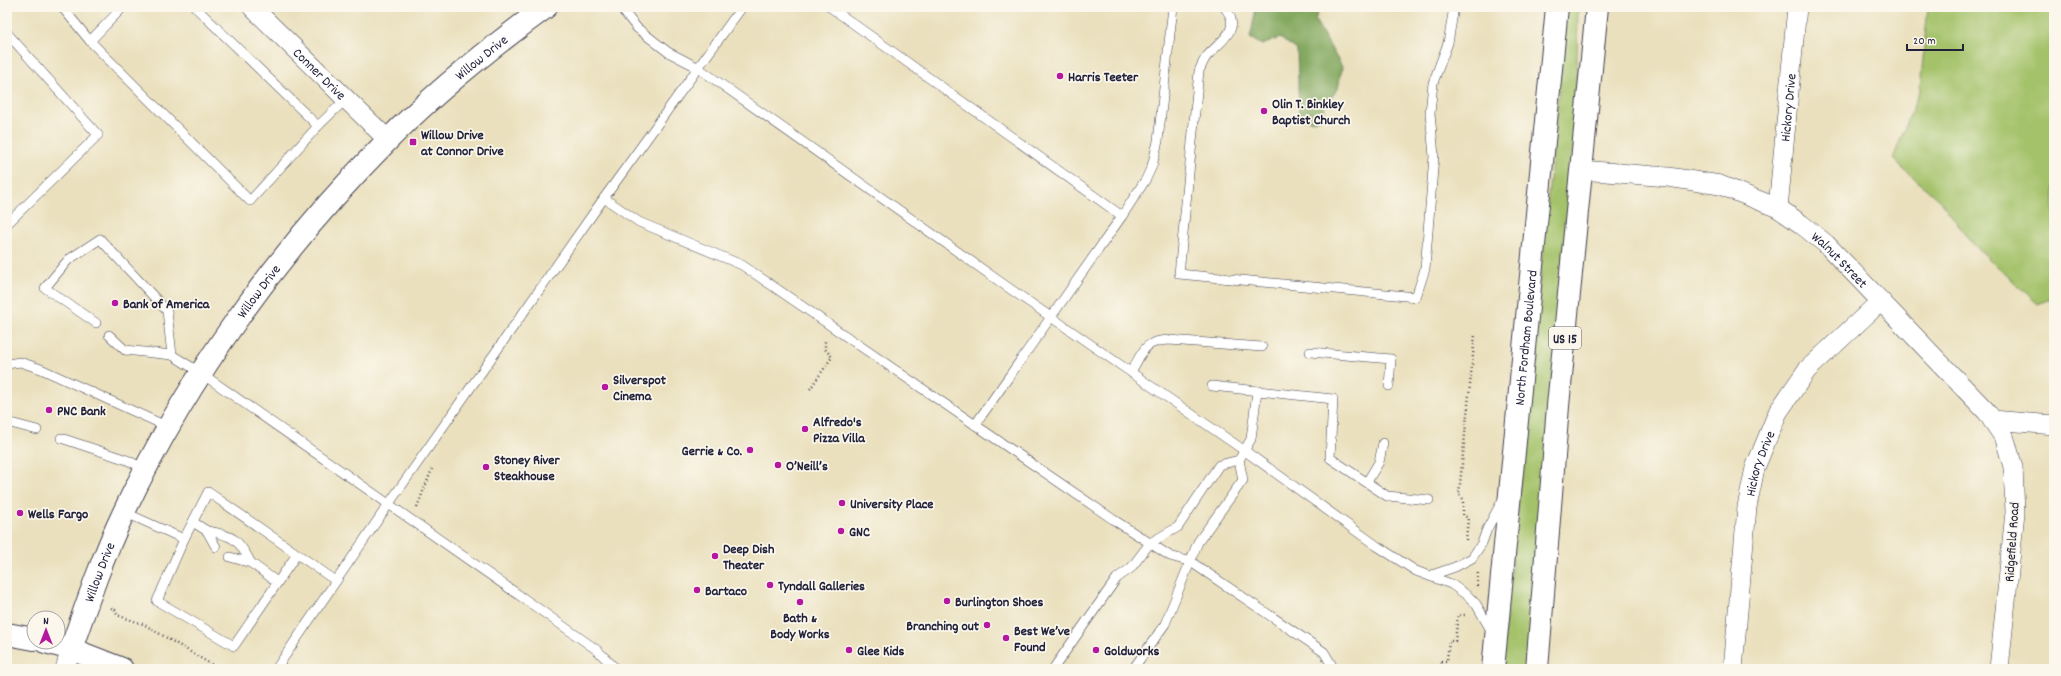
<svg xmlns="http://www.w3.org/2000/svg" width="2061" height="676" font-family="Dekko,sans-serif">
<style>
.green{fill:#a4c26a;stroke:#637252}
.forest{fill:#83a85e;stroke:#52654c}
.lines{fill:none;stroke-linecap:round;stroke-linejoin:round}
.service-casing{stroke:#403e4e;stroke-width:10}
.minor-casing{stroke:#403e4e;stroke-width:20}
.tertiary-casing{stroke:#403e4e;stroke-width:24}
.secondary-casing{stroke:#403e4e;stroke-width:24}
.trunk-casing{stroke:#403e4e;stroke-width:24}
.path{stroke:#403e4e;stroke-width:2.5;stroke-dasharray:1 3;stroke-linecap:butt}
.service{stroke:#fff;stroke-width:9}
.minor{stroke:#fff;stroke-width:19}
.tertiary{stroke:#fff;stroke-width:22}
.secondary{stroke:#fff;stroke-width:22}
.trunk{stroke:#fff;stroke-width:22}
.poi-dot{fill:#b5179e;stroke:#fbf7ec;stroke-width:1.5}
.labels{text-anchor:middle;stroke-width:3.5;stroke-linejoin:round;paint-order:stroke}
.shield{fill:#fbf7ec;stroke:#636270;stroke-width:1}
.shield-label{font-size:13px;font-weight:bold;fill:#22223b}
.street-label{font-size:14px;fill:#22223b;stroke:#fbf7ec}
.poi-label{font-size:14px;font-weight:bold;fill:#22223b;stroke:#fbf7ec;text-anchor:start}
</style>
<rect width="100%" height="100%" fill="#fbf7ec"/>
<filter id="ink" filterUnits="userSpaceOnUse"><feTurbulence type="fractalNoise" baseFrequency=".025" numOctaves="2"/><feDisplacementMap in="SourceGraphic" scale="8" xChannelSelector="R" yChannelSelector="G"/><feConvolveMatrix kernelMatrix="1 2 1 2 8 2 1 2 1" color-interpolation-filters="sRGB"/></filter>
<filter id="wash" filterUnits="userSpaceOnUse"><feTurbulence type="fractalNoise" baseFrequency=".012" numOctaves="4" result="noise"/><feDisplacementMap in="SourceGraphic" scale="16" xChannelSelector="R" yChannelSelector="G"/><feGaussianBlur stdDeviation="0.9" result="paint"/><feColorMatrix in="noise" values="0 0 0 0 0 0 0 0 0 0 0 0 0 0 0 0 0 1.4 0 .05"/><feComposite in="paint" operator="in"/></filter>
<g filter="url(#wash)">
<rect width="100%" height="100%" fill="#eae0bd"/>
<!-- green -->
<g class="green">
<polygon points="1567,7 1578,7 1576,120 1527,669 1501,669"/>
<polygon points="1928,7 2054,7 2054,297 2038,304 1972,243 1941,202 1893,159 1920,89"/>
</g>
<!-- forest -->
<polygon class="forest" points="1254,7 1320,7 1315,20 1342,67 1338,89 1325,105 1322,118 1313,121 1299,118 1297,50 1280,38 1262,45 1250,38 1255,14"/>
</g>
<g filter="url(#ink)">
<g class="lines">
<defs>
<g id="service">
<polyline points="62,7 90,41 250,201 318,126 346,99"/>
<polyline points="195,7 318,126"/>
<polyline points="620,7 637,28 668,52 697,67 1006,286 1245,451 1377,546 1416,571 1451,584 1468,596 1476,604 1492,632"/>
<polyline points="830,7 1122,216"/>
<path d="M1224,7C1243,28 1222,40 1209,54C1204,58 1202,65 1199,71L1179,274L1416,297L1425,269L1434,156L1430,113L1433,83L1448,43L1454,7"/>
<polyline points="7,33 98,135 7,224"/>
<polyline points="90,41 123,7"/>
<polyline points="604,198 639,222 742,265 1114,520 1170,556 1191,562 1324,652 1334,669"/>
<polyline points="96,323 45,288 68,260 100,239 167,311 172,355"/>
<polyline points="109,335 125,350 172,355 201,373 526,600 597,650 616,669"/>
<polyline points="1310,352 1391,359 1389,386"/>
<polyline points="7,364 20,362 41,369 168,427"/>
<path d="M1131,372C1143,352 1143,341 1169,340L1262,347"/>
<polyline points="1212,386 1333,399 1330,458 1387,496 1429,500"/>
<polyline points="7,422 37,430"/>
<polyline points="975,425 1122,216 1146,179 1152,166 1158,141 1173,7"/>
<polyline points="61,438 127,460 145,469"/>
<polyline points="1367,482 1379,462 1383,443"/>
<polyline points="124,512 184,539"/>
<polyline points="193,522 207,531 216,547"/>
<path d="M207,531C234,535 239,540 251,563"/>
<polyline points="297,554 234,646 157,601 184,539 208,492 336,581"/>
<polyline points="230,557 251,563 277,582"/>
<polyline points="1432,575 1455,567 1472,558 1482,543 1487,529 1502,501"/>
<polyline points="276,669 388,505 604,198 742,7"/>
<polyline points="1053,669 1117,578 1131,568 1150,543 1178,527 1219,465 1239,460 1251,439 1257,391"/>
<polyline points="1133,669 1165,624 1198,542 1243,480 1239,460"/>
</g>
<g id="minor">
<path id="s1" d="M252,7L388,140"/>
<path id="s2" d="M1581,170L1668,177L1720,185L1778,208L1801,224L1826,244L1987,412L2005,439L2013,467L2015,512L1999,669"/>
<path id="s3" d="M1778,208L1797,7"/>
<polyline points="1992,420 2054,425"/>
<polyline points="65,669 71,649"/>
<path id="s4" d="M1733,669L1747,507L1755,468L1778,412L1807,370L1881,301"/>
</g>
<g id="tertiary">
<path id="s5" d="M71,649C87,603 103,556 124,512C188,376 281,248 387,141C435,92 490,48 546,7"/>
</g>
<g id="secondary">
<polyline points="7,634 34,639"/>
<polyline points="45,642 71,649 122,669"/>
</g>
<g id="trunk">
<path id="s6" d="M1493,669L1557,7"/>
<polyline points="1537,669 1558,406 1597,7"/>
</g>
</defs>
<!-- service casing -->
<use href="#service" class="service-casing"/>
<!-- minor casing -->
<use href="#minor" class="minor-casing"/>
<!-- tertiary casing -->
<use href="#tertiary" class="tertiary-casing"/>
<!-- secondary casing -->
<use href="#secondary" class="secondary-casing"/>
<!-- trunk casing -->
<use href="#trunk" class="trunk-casing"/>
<!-- path -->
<g class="path">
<polyline points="810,389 832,357 825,349 825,339"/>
<polyline points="417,507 432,469"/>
<polyline points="1466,540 1468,518 1463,515 1463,499 1459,494 1475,335"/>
<polyline points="1477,586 1478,571"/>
<polyline points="111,608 115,610 117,615 145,625 219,669"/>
<polyline points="1441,669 1441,661 1447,661 1449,641 1455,641 1458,615 1467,615"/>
</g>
<!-- service -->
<use href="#service" class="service"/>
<!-- minor -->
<use href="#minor" class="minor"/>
<!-- tertiary -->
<use href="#tertiary" class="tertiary"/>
<!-- secondary -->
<use href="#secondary" class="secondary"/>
<!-- trunk -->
<use href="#trunk" class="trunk"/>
</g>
</g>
<!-- markers -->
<g class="poi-dot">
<circle cx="1060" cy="76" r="4"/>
<circle cx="1264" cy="111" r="4"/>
<rect x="409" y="138" width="8" height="8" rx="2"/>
<circle cx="115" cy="303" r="4"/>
<circle cx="605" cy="387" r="4"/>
<circle cx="49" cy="410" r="4"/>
<circle cx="805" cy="429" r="4"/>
<circle cx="750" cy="450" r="4"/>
<circle cx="778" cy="465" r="4"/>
<circle cx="486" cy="467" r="4"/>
<circle cx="842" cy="503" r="4"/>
<circle cx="20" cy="513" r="4"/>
<circle cx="841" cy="531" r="4"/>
<circle cx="715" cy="556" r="4"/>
<circle cx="770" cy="585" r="4"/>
<circle cx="697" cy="590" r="4"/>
<circle cx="947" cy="601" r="4"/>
<circle cx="800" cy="602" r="4"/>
<circle cx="987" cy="625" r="4"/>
<circle cx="1006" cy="638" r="4"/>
<circle cx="849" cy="650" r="4"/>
<circle cx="1096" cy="650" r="4"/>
</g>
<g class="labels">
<!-- shield labels -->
<rect class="shield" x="1549" y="327" width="32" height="22" rx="3"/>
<g class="shield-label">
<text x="1565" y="343">US 15</text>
</g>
<!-- street labels -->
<g class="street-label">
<text dy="5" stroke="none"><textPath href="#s5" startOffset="730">Willow Drive</textPath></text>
<text dy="5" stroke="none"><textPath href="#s1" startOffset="95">Conner Drive</textPath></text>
<text dy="5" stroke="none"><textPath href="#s3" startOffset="101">Hickory Drive</textPath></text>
<text dy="5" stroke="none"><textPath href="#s2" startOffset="283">Walnut Street</textPath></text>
<text dy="5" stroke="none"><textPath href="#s5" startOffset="406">Willow Drive</textPath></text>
<text dy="5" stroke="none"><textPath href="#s6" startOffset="333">North Fordham Boulevard</textPath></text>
<text dy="5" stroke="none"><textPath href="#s4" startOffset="208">Hickory Drive</textPath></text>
<text transform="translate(2011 542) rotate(-86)" y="5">Ridgefield Road</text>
<text dy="5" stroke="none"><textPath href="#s5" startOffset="82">Willow Drive</textPath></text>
</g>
<!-- poi labels -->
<g class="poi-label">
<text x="1068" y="81">Harris Teeter</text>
<text x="1272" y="108">Olin T. Binkley<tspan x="1272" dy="16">Baptist Church</tspan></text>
<text x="421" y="139">Willow Drive<tspan x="421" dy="16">at Connor Drive</tspan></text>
<text x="123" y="308">Bank of America</text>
<text x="613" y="384">Silverspot<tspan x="613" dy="16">Cinema</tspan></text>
<text x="57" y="415">PNC Bank</text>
<text x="813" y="426">Alfredo's<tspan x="813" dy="16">Pizza Villa</tspan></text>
<text x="742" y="455" text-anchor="end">Gerrie &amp; Co.</text>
<text x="494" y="464">Stoney River<tspan x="494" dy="16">Steakhouse</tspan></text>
<text x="786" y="470">O’Neill’s</text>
<text x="850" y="508">University Place</text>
<text x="28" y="518">Wells Fargo</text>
<text x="849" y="536">GNC</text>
<text x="723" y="553">Deep Dish<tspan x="723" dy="16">Theater</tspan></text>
<text x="778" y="590">Tyndall Galleries</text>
<text x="705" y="595">Bartaco</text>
<text x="955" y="606">Burlington Shoes</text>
<text x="800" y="622" text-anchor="middle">Bath &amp;<tspan x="800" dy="16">Body Works</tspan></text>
<text x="979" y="630" text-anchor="end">Branching out</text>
<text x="1014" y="635">Best We’ve<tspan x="1014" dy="16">Found</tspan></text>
<text x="857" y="655">Glee Kids</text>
<text x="1104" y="655">Goldworks</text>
</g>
</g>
<!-- margin -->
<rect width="2061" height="676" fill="none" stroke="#fbf7ec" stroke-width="24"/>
<!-- north arrow -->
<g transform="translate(46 630)"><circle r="19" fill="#fbf7ec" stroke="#a4a2a5"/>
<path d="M0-3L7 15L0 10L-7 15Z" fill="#b5179e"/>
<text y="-6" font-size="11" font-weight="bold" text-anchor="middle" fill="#22223b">N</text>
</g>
<!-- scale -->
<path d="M1907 44v6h56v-6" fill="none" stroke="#22223b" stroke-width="2"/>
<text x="1913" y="44" font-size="12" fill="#22223b" stroke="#fbf7ec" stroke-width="3" paint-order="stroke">20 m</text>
</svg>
